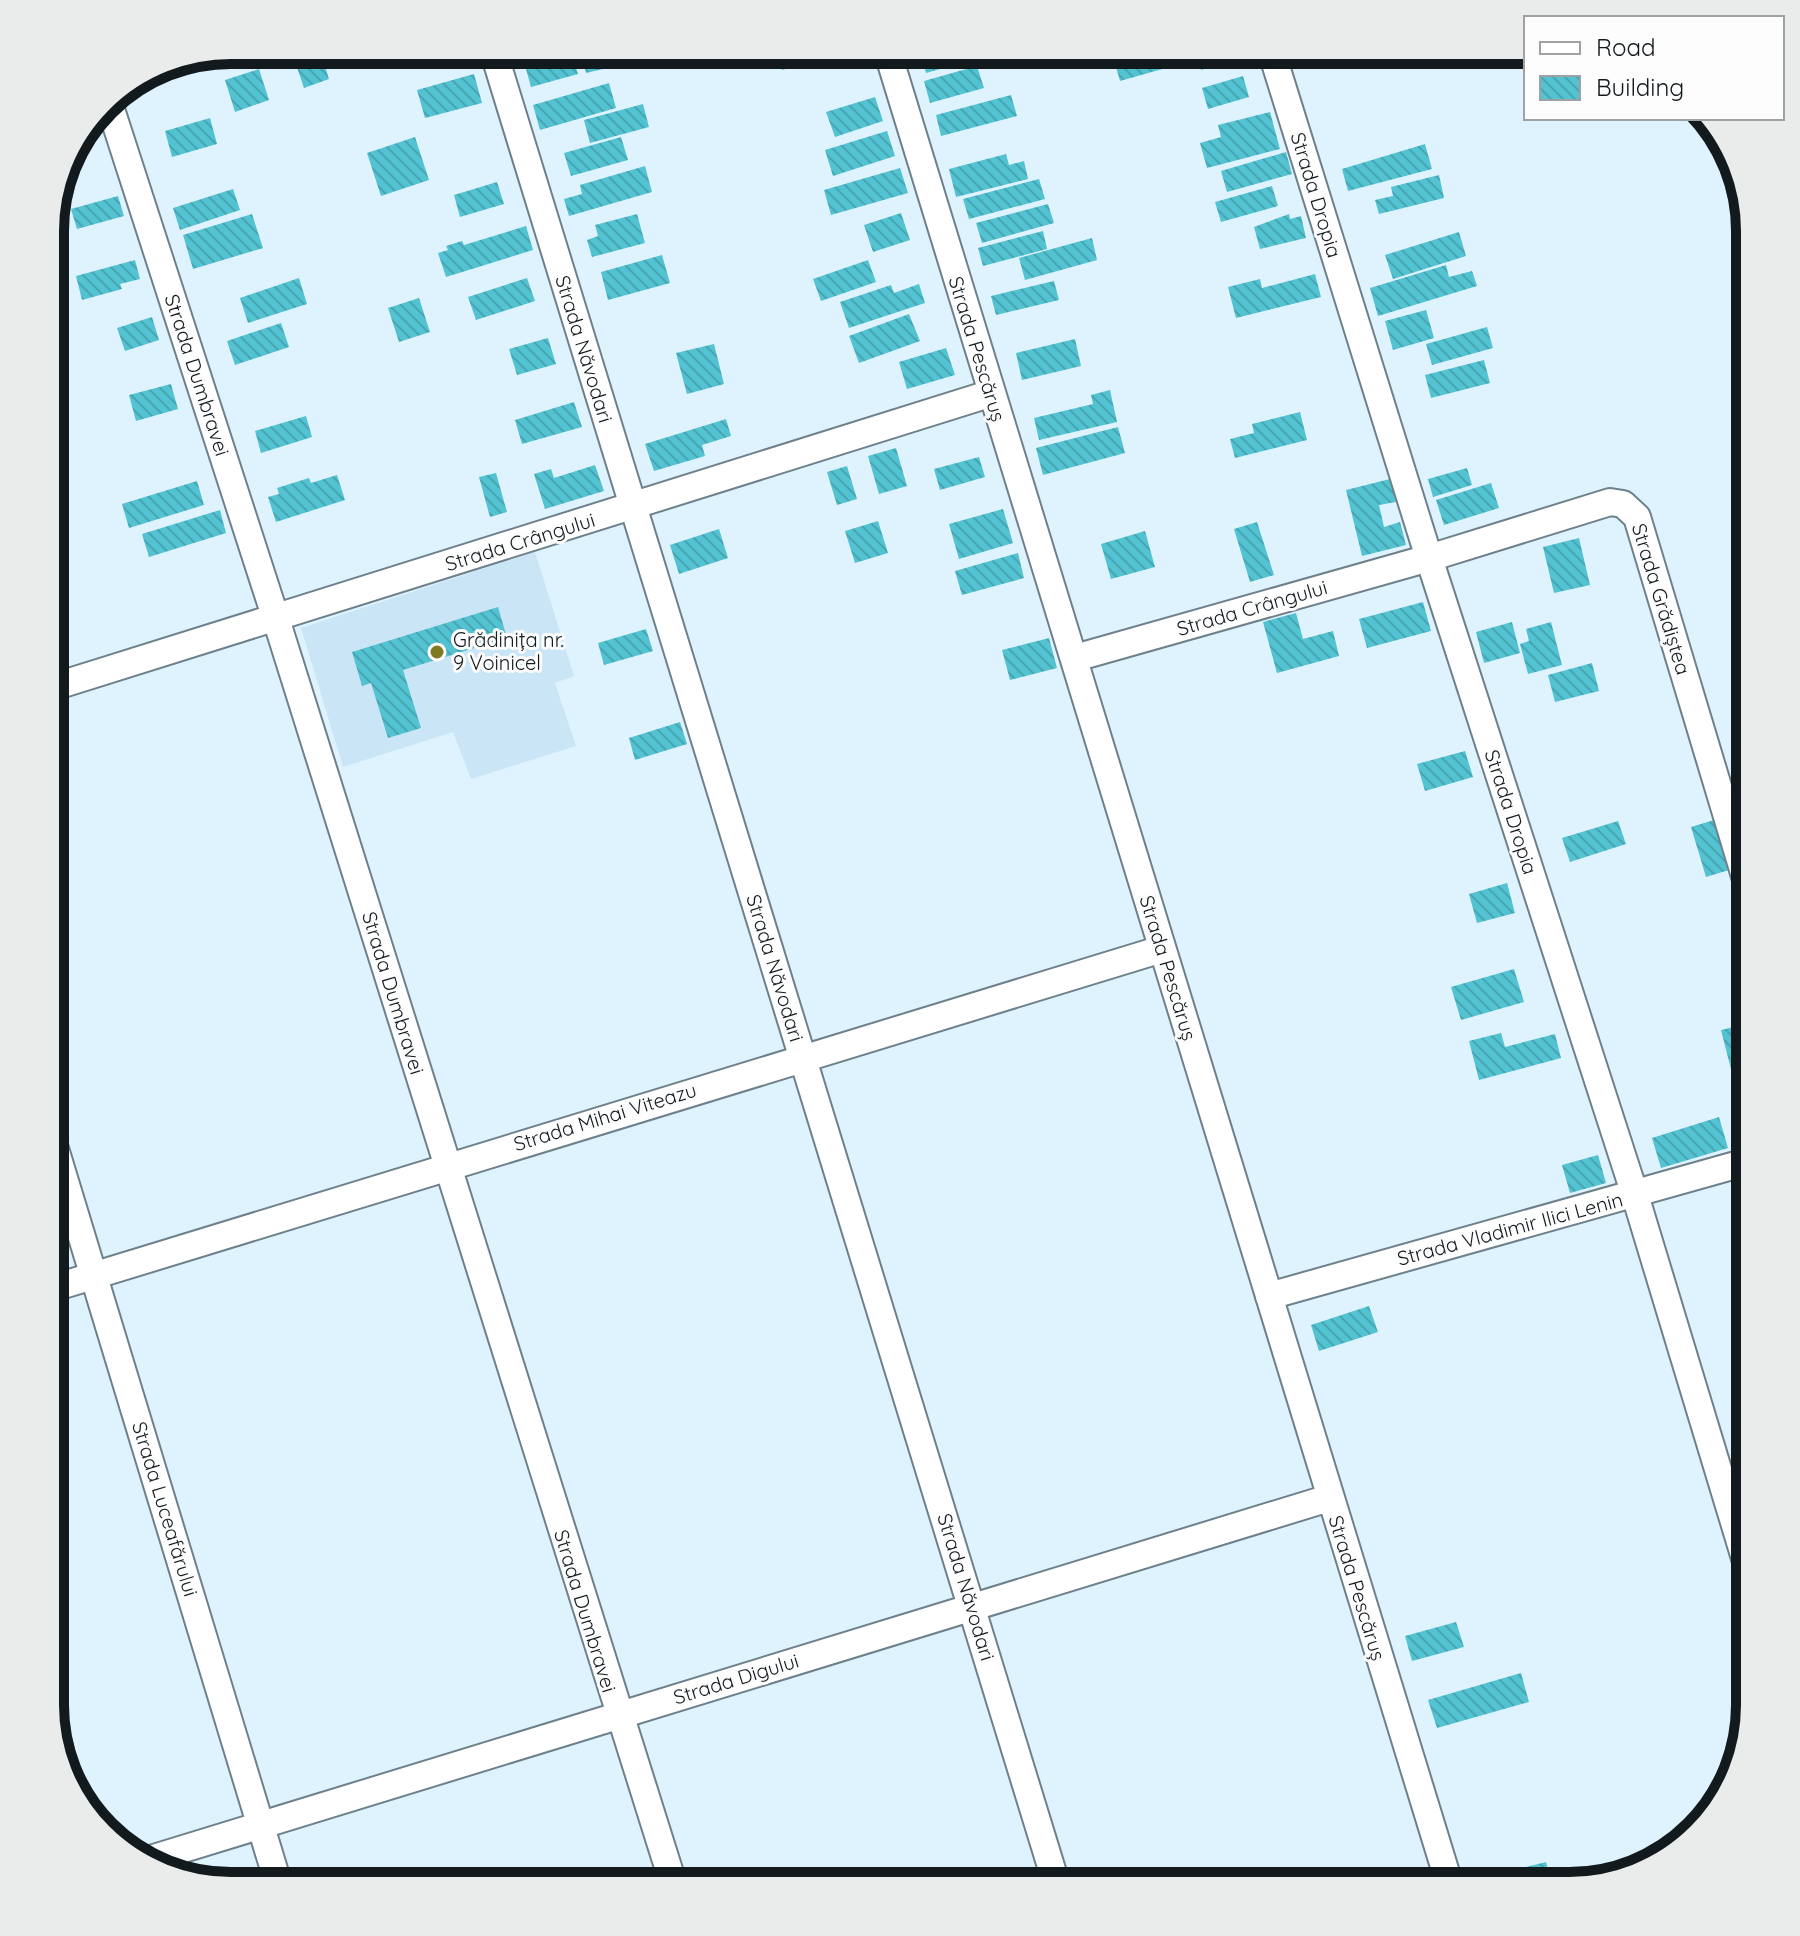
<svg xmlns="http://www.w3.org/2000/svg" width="1800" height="1936" font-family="Quicksand,sans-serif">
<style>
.built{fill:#cae6f6}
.building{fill:url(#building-back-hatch)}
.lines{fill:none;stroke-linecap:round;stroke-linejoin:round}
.street-casing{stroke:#6e818b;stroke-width:30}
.street{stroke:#fff;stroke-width:26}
.poi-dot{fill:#7f791f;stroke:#fdfdfd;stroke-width:3}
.labels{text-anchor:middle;stroke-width:6;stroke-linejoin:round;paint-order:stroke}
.street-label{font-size:20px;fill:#121a1e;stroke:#fdfdfd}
.poi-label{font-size:20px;fill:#121a1e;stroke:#fdfdfd;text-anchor:start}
.rim{fill:none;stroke:#121a1e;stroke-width:10}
</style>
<defs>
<pattern id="building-back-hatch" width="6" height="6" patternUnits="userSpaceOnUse" patternTransform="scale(2)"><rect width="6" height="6" fill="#53c2d1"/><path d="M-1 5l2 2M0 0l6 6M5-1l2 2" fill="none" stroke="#47a6b3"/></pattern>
</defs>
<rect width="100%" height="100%" fill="#dff3ff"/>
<!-- built -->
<polygon class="built" points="535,552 574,676 555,683 576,746 471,779 453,732 343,767 301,628"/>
<!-- building -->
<g class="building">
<polygon points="291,50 320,50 329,79 304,88"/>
<polygon points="355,50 392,50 392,51 358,61"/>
<polygon points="558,50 559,55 571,52 578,74 531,87 521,51"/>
<polygon points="625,50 629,63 586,73 581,51"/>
<polygon points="776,50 851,50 851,51 782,70"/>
<polygon points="980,50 982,57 926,73 920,51"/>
<polygon points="1111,50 1169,50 1173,66 1120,81"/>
<polygon points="1222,50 1253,50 1255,55 1201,70 1196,51"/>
<polygon points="977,66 984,88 930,103 924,81"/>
<polygon points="259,69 269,100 235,112 225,80"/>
<polygon points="474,74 482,103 425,118 417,90"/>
<polygon points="1243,76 1249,97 1208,109 1202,88"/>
<polygon points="609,83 616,108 540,130 533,105"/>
<polygon points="1011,95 1017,116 941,136 936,115"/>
<polygon points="875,97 883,121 835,137 826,112"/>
<polygon points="643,104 649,127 590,143 584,120"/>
<polygon points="1270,112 1280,149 1207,168 1200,143 1221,137 1218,125"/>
<polygon points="210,118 217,144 172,157 165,131"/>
<polygon points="887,131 895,156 833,176 825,150"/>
<polygon points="415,137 429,180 381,196 367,153"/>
<polygon points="621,137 628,160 571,176 564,153"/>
<polygon points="1425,144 1432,169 1348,191 1342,169"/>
<polygon points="1286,152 1292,174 1227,192 1221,171"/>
<polygon points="1006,154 1009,165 1024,161 1028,179 956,197 949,169"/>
<polygon points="645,166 652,192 569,216 564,199 582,194 580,185"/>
<polygon points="900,168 908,193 831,215 824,190"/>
<polygon points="1439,175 1444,198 1379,214 1375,200 1393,196 1391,187"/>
<polygon points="1039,179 1045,199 969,219 963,199"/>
<polygon points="497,182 504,204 460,217 454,195"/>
<polygon points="1272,186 1278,206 1221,222 1215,202"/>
<polygon points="233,189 240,210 180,230 173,208"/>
<polygon points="118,196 124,216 77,229 71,209"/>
<polygon points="1048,204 1054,223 982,243 976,223"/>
<polygon points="901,213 910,240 873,252 864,225"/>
<polygon points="252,214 263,248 193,269 183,235"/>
<polygon points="637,214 645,243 592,257 587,240 598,236 595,225"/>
<polygon points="1289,214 1290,219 1301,216 1306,238 1260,249 1254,227"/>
<polygon points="526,226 533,250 446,277 438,253 448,250 446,246 462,241 464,245"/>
<polygon points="1043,231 1047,249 983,266 978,248"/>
<polygon points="1459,232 1466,256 1393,279 1385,255"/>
<polygon points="1092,238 1097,260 1025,280 1019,258"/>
<polygon points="662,255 670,283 608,300 601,272"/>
<polygon points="135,260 140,279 120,284 122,289 82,300 76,276"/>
<polygon points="868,260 876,282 821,301 813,279"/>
<polygon points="1446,265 1449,277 1472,271 1477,286 1378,316 1370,288"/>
<polygon points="1315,274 1321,297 1236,318 1228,287 1260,279 1262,288"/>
<polygon points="299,278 307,304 248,323 240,298"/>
<polygon points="527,278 535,301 476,320 468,297"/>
<polygon points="1054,281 1059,300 996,315 991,296"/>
<polygon points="919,284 925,303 849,328 840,302 891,285 894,293"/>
<polygon points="419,298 430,332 399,342 388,308"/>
<polygon points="1426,310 1434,338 1393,350 1385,321"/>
<polygon points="909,314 920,341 859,363 849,336"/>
<polygon points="152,317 159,340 125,351 117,328"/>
<polygon points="281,323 289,347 235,365 227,341"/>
<polygon points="1487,327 1493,348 1432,365 1426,344"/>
<polygon points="548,338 556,364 517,375 509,349"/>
<polygon points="1075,339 1081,366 1022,380 1016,353"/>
<polygon points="714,344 724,384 687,394 676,353"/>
<polygon points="946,348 955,375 907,389 899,362"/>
<polygon points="1484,360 1490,383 1431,398 1425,375"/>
<polygon points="171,384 178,409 136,421 129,395"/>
<polygon points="1110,390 1117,422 1039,440 1034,418 1093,404 1091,395"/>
<polygon points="574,402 582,427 522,444 515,420"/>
<polygon points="1300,412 1307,440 1235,458 1230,439 1254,433 1252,424"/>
<polygon points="306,416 312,437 261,453 255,431"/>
<polygon points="726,419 731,436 702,445 705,456 654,471 645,444"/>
<polygon points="1118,427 1125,453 1043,475 1036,448"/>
<polygon points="896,448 907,486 879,494 868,456"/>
<polygon points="979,457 985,477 940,490 934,469"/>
<polygon points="595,465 604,491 545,509 534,474 551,469 554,478"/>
<polygon points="847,466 857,499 837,505 827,472"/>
<polygon points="1467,468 1472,485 1433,497 1428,479"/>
<polygon points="496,473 507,512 490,517 479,477"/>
<polygon points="337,475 345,500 276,522 268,497 279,494 277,488 309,478 311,483"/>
<polygon points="1390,479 1396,502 1379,505 1384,527 1400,522 1406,545 1362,556 1346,490"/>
<polygon points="197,481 204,505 129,528 122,504"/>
<polygon points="1491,483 1499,508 1444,525 1436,500"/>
<polygon points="1003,509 1013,543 959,559 949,524"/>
<polygon points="220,510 226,533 149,557 142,534"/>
<polygon points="878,521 888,553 855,563 845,531"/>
<polygon points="1257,522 1274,575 1250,582 1234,529"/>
<polygon points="719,529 728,558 679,574 670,545"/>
<polygon points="1145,531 1155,567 1111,579 1101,544"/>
<polygon points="1579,538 1590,585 1554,593 1543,547"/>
<polygon points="1018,553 1024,578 962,595 955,571"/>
<polygon points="1423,602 1431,631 1367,648 1359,619"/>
<polygon points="498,607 507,638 403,670 421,728 388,738 371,683 362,686 352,652"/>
<polygon points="1296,613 1303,639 1333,631 1339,656 1277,673 1263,622"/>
<polygon points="1512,622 1520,653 1484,663 1476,632"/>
<polygon points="1551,622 1562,665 1528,674 1520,644 1529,641 1526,629"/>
<polygon points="646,629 653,651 604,665 598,643"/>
<polygon points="1049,638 1057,668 1010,680 1002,650"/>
<polygon points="1592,663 1599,691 1555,702 1548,675"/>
<polygon points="680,722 687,744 635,760 629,738"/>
<polygon points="1465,751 1473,777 1425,791 1417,764"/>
<polygon points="1714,820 1729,870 1706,877 1691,827"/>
<polygon points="1618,821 1626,844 1570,862 1562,838"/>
<polygon points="1507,883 1515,913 1477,923 1469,894"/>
<polygon points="1514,969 1524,1002 1461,1020 1451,987"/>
<polygon points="1750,1023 1750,1077 1734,1081 1721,1030"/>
<polygon points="1501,1033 1505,1047 1555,1034 1561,1058 1479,1080 1469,1041"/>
<polygon points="1719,1117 1728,1148 1661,1168 1652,1138"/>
<polygon points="1598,1155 1606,1183 1570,1193 1562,1165"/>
<polygon points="1369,1306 1378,1332 1319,1351 1311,1325"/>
<polygon points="1456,1622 1464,1647 1412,1661 1405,1636"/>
<polygon points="1521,1673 1529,1702 1437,1728 1428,1700"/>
<polygon points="1546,1862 1552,1886 1480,1886 1478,1879"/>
</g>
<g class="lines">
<defs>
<g id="street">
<polyline points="493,50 1057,1886"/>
<polyline points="887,50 1450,1886"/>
<polyline points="1271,50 1429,558 1635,1195 1750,1575"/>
<polyline points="108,100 276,619 674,1886"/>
<polyline points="1075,658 1429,558 1610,502 1623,504 1637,517 1750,893"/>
<polyline points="50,688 989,394"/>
<polyline points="50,1132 279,1886"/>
<polyline points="50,1289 1162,949"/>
<polyline points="1269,1296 1750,1161"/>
<polyline points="144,1861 1329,1498"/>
</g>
</defs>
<!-- street casing -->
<use href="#street" class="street-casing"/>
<!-- street -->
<use href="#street" class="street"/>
</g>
<!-- markers -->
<circle class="poi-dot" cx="437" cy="652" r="8"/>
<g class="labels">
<!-- street labels -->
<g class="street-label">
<text transform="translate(1316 195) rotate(73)" y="7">Strada Dropia</text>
<text transform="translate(584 349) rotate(73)" y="7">Strada Năvodari</text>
<text transform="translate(977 349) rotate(73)" y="7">Strada Pescăruș</text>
<text transform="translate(197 375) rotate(72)" y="7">Strada Dumbravei</text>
<text transform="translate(520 542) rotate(-17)" y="7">Strada Crângului</text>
<text transform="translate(1661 599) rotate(73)" y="7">Strada Grădiștea</text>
<text transform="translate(1252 608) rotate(-16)" y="7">Strada Crângului</text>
<text transform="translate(1511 812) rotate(72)" y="7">Strada Dropia</text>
<text transform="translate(775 968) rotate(73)" y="7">Strada Năvodari</text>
<text transform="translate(1168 968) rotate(73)" y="7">Strada Pescăruș</text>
<text transform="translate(393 993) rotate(73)" y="7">Strada Dumbravei</text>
<text transform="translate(605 1117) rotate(-17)" y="7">Strada Mihai Viteazu</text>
<text transform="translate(1510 1229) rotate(-15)" y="7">Strada Vladimir Ilici Lenin</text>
<text transform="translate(165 1509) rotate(73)" y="7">Strada Luceafărului</text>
<text transform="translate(966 1587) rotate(73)" y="7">Strada Năvodari</text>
<text transform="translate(1357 1588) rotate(73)" y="7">Strada Pescăruș</text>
<text transform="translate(585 1611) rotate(73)" y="7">Strada Dumbravei</text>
<text transform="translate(736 1679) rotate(-17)" y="7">Strada Digului</text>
</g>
<!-- poi labels -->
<g class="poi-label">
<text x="453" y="647">Grădinița nr.<tspan x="453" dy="23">9 Voinicel</tspan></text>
</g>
</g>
<!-- crop -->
<path d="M0 0H1800V1936H0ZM231 64H1569A167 167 0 0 1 1736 231V1705A167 167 0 0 1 1569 1872H231A167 167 0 0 1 64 1705V231A167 167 0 0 1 231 64Z" fill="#eaebeb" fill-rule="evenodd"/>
<path class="rim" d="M231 64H1569A167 167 0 0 1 1736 231V1705A167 167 0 0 1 1569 1872H231A167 167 0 0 1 64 1705V231A167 167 0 0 1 231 64Z"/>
<!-- legend -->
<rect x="1524" y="16" width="260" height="104" fill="#fdfdfd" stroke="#9fa2a4" stroke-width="2"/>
<rect x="1540" y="42" width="40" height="12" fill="#ffffff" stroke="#9fa2a4" stroke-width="2"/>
<text x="1596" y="56" font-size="24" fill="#121a1e">Road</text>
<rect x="1540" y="76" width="40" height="24" fill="url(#building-back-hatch)" stroke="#9fa2a4" stroke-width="2"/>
<text x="1596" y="96" font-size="24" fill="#121a1e">Building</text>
</svg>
